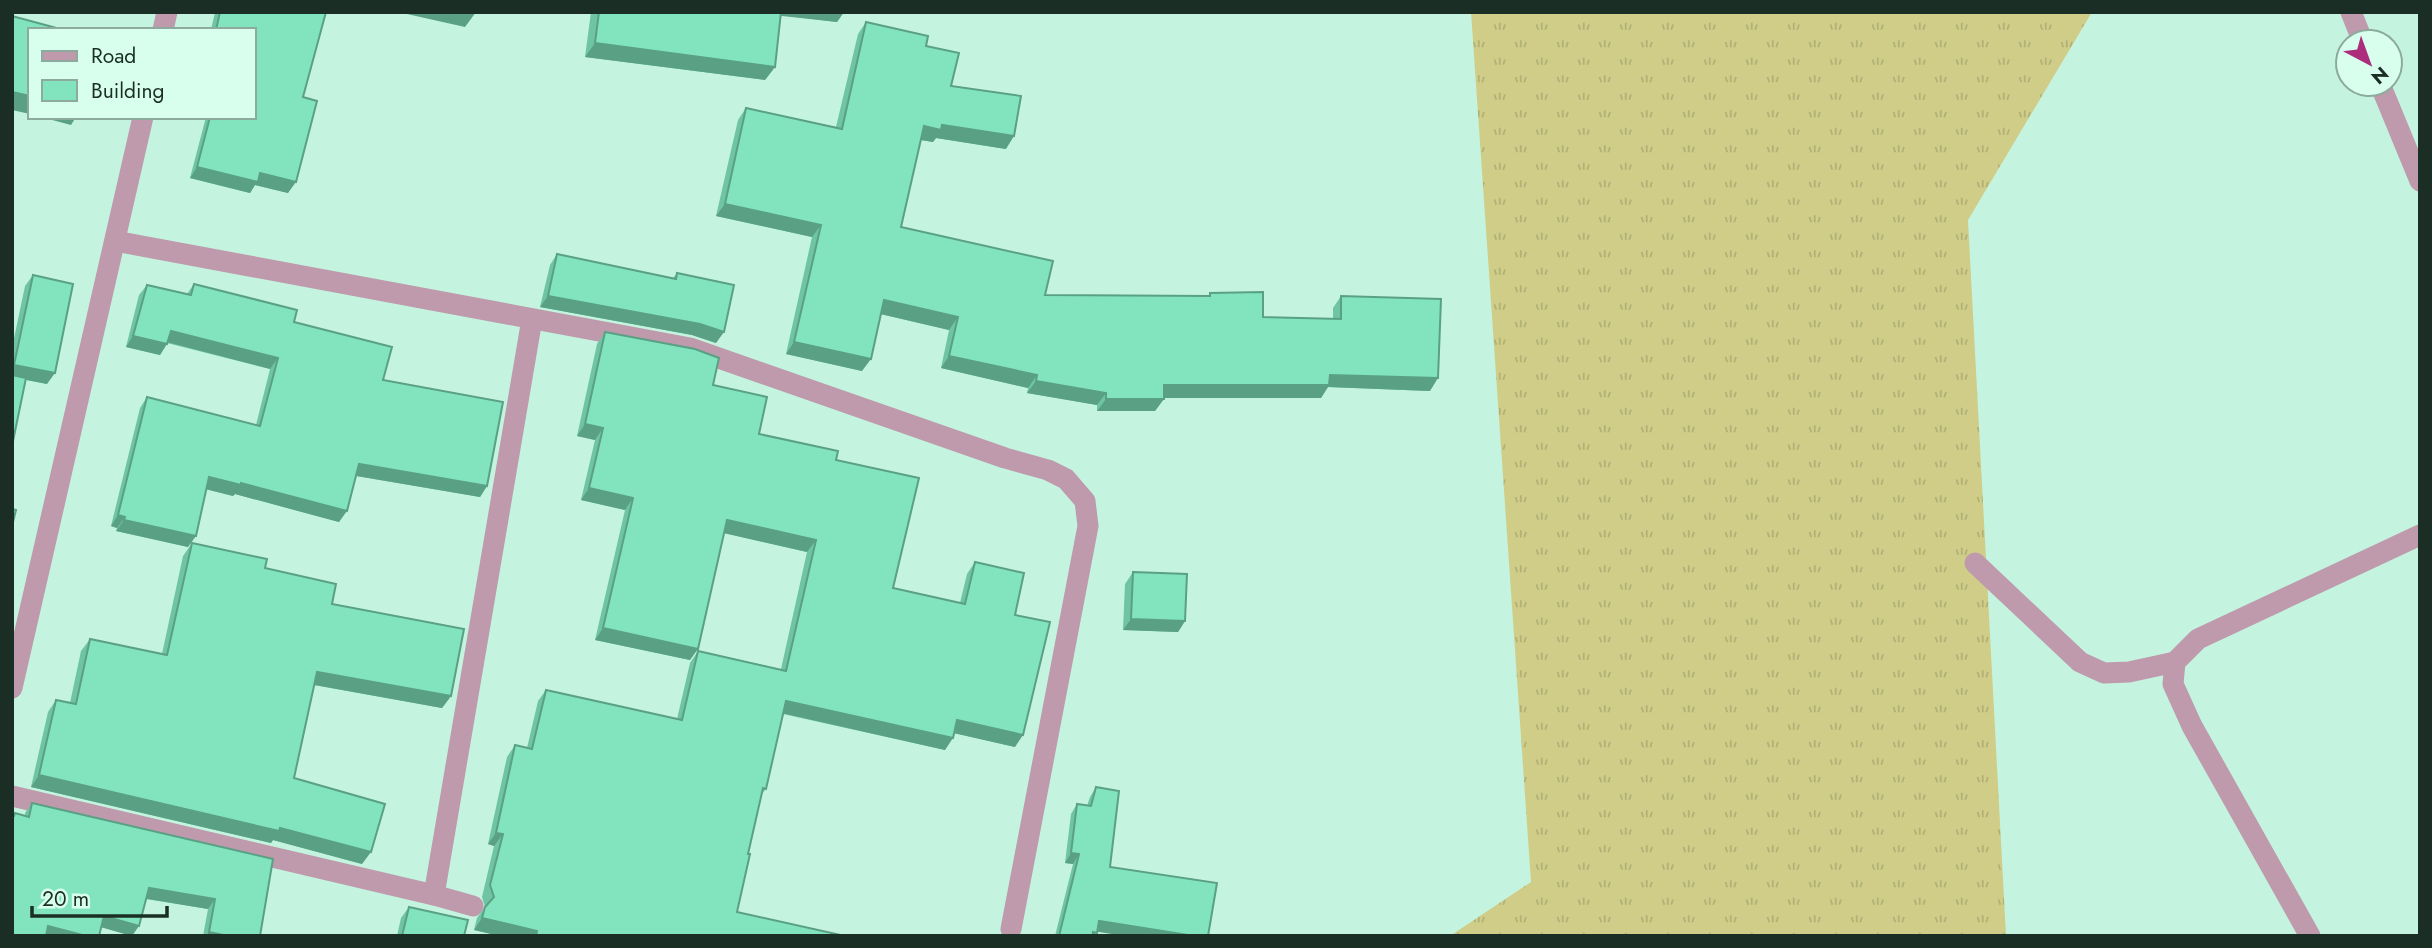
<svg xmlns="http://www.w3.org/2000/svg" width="2432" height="948" font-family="Jost,sans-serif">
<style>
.grass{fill:url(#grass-tufts)}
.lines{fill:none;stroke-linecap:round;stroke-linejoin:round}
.minor{stroke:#be9aac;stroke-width:21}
.wall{fill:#6fc4a3}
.shaded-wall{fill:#5aa085}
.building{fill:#81e4be;stroke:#5aa085;stroke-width:2}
</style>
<defs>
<pattern id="grass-tufts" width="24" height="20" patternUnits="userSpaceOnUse" patternTransform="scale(1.75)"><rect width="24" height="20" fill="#cfcd88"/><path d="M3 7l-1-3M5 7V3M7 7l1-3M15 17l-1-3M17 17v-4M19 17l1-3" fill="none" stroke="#b1b075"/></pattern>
</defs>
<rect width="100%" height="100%" fill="#c4f4df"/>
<!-- grass -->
<polygon class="grass" points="1471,12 2092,12 1968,220 2006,936 1450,936 1531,882"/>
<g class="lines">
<!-- minor -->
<g class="minor">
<polyline points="2351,12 2363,42"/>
<polyline points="163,30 167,12"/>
<polyline points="2380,84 2420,181"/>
<polyline points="115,241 690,348 1005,458 1048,470 1066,479 1085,501 1088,526 1011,929"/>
<polyline points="1975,563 2080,662 2104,673 2129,672 2175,662"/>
<polyline points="12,688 143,117"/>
<polyline points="12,796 434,895 473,906"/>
<polyline points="434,895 532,319"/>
<polyline points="2310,936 2192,726 2173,684 2175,662 2198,639 2420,535"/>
</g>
</g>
<!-- wall -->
<g class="wall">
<polygon points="215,12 326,12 303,97 288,193 255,185 250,193 190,178 206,117 254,117 254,30 211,30"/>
<polygon points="591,12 844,12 837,22 781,15 775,67 765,80 585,57"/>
<polygon points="866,22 926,46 951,86 1006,149 936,138 933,142 921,140 901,227 1045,295 1208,296 1210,293 1263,317 1333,319 1333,308 1341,296 1430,391 1328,387 1321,398 1164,398 1155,411 1097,411 1097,405 1027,393 1028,388 941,368 949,330 881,314 862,371 786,354 812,237 716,216 738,120 746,108 836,127 858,34"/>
<polygon points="557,254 673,278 677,273 716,343 692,335 540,307 550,265"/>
<polygon points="33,275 47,384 26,380 12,446 12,348 25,286"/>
<polygon points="194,284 294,322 383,380 487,486 480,497 356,476 339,522 235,494 233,496 206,489 188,547 116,531 117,528 111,526 140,408 147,397 256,425 270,369 167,343 160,355 126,347 139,295 147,285 187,294"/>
<polygon points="605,332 713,385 759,434 836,460 893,588 960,603 967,574 975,562 1015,615 1015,747 954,733 945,750 783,714 766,789 761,795 748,854 737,912 845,936 500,936 474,930 477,918 485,907 482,897 494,846 488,844 507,757 515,745 527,748 538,701 546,690 677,719 690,663 698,651 781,669 807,552 724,533 690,660 595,640 625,510 581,500 595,440 577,436 597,344"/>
<polygon points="192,543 265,568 332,604 451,696 442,708 314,685 294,778 362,864 273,840 271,843 31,787 48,712 56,700 70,703 81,651 90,639 162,654 183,556"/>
<polygon points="1133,572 1185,621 1178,632 1123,630 1125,584"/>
<polygon points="1096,787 1097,932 1095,936 1055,936 1073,864 1065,863 1071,814 1077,804 1087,806 1090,797"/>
<polygon points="32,803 273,859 260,936 203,936 208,909 146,899 132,936 101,927 13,816 15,813 25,816 25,813"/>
<polygon points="409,907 464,936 397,936 401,918"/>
</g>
<!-- shaded-wall -->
<g class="shaded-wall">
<polygon points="398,12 476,12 465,27"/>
<polygon points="775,12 844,12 837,22 773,15"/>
<polygon points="595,43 775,67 765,80 585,57"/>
<polygon points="12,92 30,96 30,114 12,110"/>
<polygon points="41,117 76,117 71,125"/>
<polygon points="942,125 1014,136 1006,149 936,138 933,142 915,139 924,126"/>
<polygon points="197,167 260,173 296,182 288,193 255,185 250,193 190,178"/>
<polygon points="725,204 821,225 812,237 716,216"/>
<polygon points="548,296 700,324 724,332 716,343 692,335 540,307"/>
<polygon points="884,300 958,317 949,330 876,313"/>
<polygon points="171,331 278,358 270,369 163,341"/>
<polygon points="133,336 167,344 160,355 126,347"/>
<polygon points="794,342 871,359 862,371 786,354"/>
<polygon points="949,356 1037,375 1028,388 941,368"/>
<polygon points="14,365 55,373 47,384 12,377 12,367"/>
<polygon points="1330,375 1438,378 1430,391 1328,387 1321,398 1155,398 1164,385"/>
<polygon points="1036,381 1106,393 1097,405 1027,393"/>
<polygon points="1106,399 1164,399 1155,411 1097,411"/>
<polygon points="585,424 603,428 595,440 577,436"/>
<polygon points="359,464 487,486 480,497 351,475"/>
<polygon points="209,477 241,483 347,511 339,522 235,494 233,496 201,488"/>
<polygon points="589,488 633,498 625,510 581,500"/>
<polygon points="118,515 125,517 117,528 111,526"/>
<polygon points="124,520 196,536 188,547 116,531"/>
<polygon points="727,520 816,540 807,552 719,532"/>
<polygon points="1131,619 1185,621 1178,632 1123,630"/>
<polygon points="603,628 698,649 690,660 595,640"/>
<polygon points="317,672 451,696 442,708 309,684"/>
<polygon points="786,701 953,738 945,750 777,712"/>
<polygon points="957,720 1023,735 1015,747 949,732"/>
<polygon points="39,775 280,828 371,852 362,864 273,840 271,843 31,787"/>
<polygon points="496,833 503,834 494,846 488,844"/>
<polygon points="1071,853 1079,854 1073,864 1065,863"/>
<polygon points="149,888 215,899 208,909 142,898"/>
<polygon points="104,916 139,926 132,936 97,926"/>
<polygon points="482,918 537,931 534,936 500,936 474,930"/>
<polygon points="1099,921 1194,936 1124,936 1093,931"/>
<polygon points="48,926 86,936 42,936"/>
<polygon points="209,932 228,936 206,936"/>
</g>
<!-- building -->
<g class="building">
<polygon points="220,12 326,12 303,97 317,101 296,182 260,173 258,182 197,167 210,117 254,117 254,30 216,30"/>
<polygon points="599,12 781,12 775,67 595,43"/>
<polygon points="12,16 64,30 30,30 30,96 12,92"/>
<polygon points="866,22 928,36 926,46 959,53 951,86 1021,96 1014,136 942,125 941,130 924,126 901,227 1053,261 1045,295 1210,296 1210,293 1263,292 1263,317 1341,319 1341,296 1441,299 1438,378 1330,375 1329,385 1164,385 1164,399 1106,399 1106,393 1036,381 1037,375 949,356 958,317 884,300 871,359 794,342 821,225 725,204 746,108 842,129"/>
<polygon points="557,254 676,279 677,273 734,285 724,332 700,324 548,296"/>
<polygon points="33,275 73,284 55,373 14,365"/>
<polygon points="194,284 297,310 294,322 392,347 383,380 503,402 487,486 359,464 347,511 241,483 241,485 209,477 196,536 124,520 125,517 118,515 147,397 260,426 278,358 171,331 167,344 133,336 147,285 191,295"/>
<polygon points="605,332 695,349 719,358 713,385 767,397 759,434 838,451 836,460 919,478 893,588 965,604 975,562 1024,573 1015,615 1050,622 1023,735 957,720 953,738 786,701 766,789 763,788 748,854 750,854 737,912 845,936 536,936 537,931 482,918 485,907 494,897 490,885 503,834 496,833 515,745 532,749 546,690 682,720 698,651 786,671 816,540 727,520 698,649 603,628 633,498 589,488 603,428 585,424"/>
<polygon points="12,375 26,378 12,446"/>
<polygon points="12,509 16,510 12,526"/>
<polygon points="192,543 267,559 265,568 336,584 332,604 464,629 451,696 317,672 294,778 385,804 371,852 280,828 279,831 39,775 56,700 76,704 90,639 167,655"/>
<polygon points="1133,572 1187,574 1185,621 1131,619"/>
<polygon points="1096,787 1119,791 1110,867 1217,883 1208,936 1194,936 1099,921 1097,933 1093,932 1093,936 1059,936 1079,854 1071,853 1077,804 1091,806"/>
<polygon points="32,803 273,859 260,936 228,936 209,932 215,899 149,888 139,926 104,916 99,936 86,936 48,926 46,936 12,936 12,816 14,816 15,813 29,817"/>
<polygon points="409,907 468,920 464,936 402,936"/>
</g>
<!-- border -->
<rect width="2432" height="948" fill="none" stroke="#1b2e26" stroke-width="28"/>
<!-- legend -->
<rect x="28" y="28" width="228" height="91" fill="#d8ffee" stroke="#8cab9e" stroke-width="2"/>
<rect x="42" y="51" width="35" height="10" fill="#be9aac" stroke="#8cab9e" stroke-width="2"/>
<text x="91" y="63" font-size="21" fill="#1b2e26">Road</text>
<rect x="42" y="80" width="35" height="21" fill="#81e4be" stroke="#8cab9e" stroke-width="2"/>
<text x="91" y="98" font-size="21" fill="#1b2e26">Building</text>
<!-- north arrow -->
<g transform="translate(2369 63) rotate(139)"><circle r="33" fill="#d8ffee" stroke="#8cab9e" stroke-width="2"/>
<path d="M0-5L12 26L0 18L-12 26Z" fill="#ac2d7c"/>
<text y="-10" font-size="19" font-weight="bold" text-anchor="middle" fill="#1b2e26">N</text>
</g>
<!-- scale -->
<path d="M32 906v10h135v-10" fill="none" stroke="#1b2e26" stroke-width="3.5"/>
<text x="42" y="906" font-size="21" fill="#1b2e26" stroke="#d8ffee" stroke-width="5" paint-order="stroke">20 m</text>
</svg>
